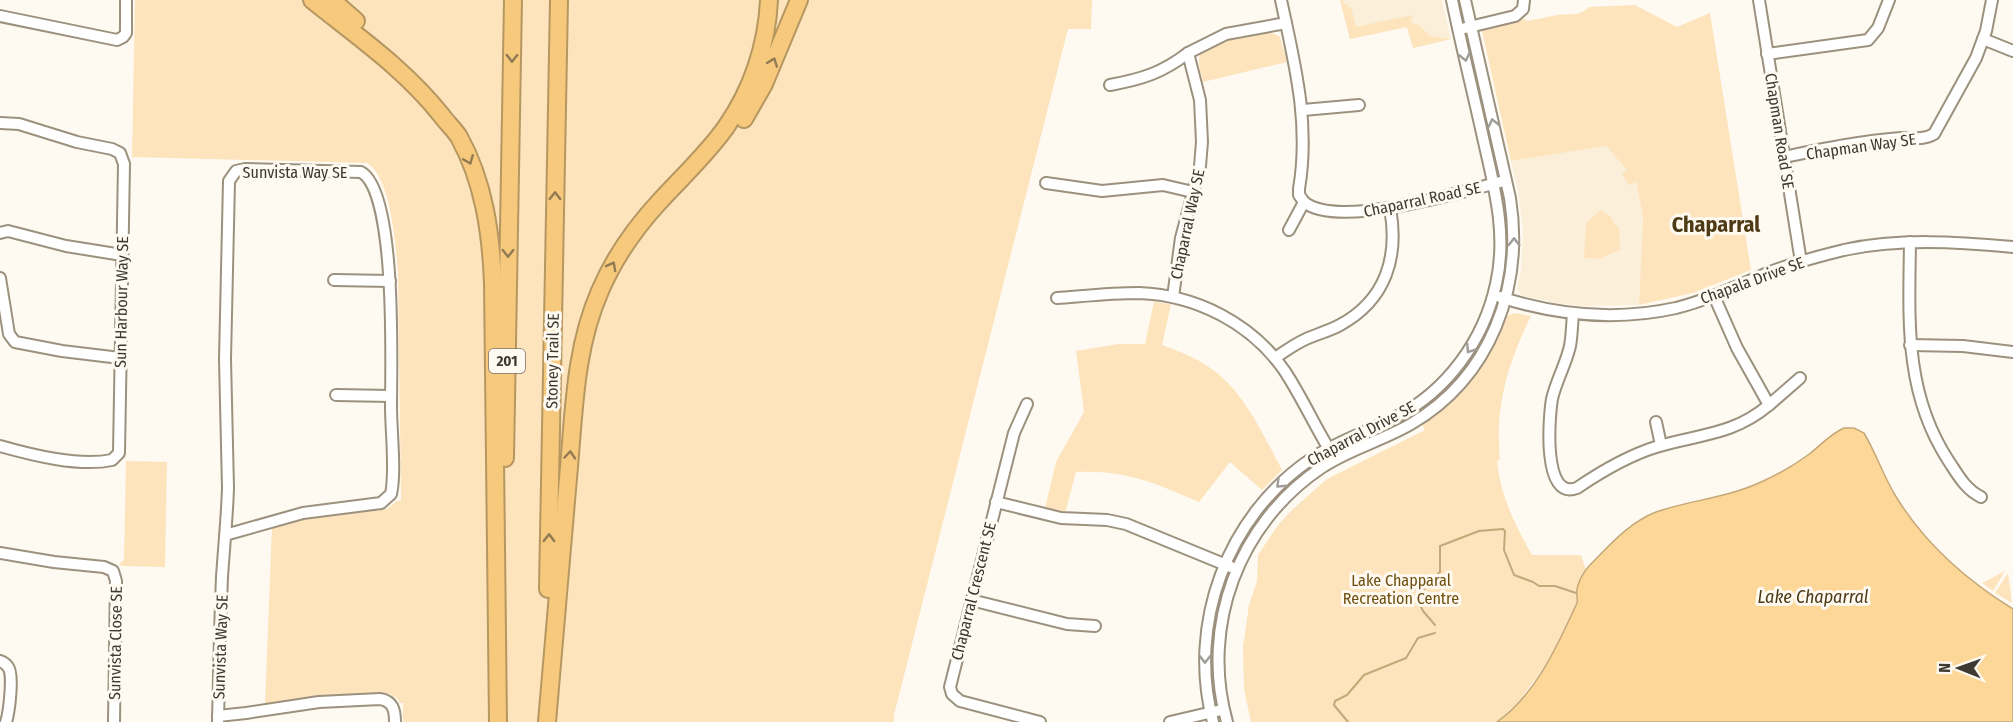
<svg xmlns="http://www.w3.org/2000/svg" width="2013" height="722" font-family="'Fira Sans Condensed',sans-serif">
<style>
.built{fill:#fcefd9}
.green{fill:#fde4bd}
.water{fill:#fdd798;stroke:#c4a879;stroke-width:1.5}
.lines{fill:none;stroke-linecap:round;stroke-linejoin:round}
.stream{stroke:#c4a879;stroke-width:2}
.minor-casing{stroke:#9c917e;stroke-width:14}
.highway-casing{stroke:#b69762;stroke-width:20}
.minor{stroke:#fff;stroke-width:10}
.highway{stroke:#f6c97c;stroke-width:16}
.oneway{stroke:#9e9c98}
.oneway2{stroke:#917a53}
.labels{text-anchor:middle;stroke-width:6;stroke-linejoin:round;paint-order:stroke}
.shield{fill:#fffaf1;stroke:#78736b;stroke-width:1.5}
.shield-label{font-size:15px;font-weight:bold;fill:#3e3931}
.street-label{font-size:16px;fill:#3e3931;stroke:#fffaf1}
.park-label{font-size:16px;fill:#6e4f0f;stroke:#fffaf1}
.water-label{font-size:18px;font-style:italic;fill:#4c3916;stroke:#fffaf1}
.district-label{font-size:22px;font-weight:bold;fill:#4e3a15;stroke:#fffaf1}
</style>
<rect width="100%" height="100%" fill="#fffaf1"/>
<!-- built -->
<g class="built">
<polygon points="1340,0 1442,0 1451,39 1413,48 1407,27 1350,39"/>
<polygon points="1606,146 1635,179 1643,217 1639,305 1584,306 1556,303 1521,295 1517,289 1521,269 1523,230 1518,191 1511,161"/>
</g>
<!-- green -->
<g class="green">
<path d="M135,0H1092L1091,29H1068L894,715V722H403V703H400L397,698L390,694L329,695L265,704L272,527L320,516L387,509L397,501L401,500L398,273C396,247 391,177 367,163L132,157Z"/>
<polygon points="1340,0 1343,0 1344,4 1348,4 1349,8 1351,7 1356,27 1412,15 1411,22 1420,26 1430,36 1451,39 1413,48 1407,27 1350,39"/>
<path d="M1635,5L1677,27L1710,13L1751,270L1693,293L1639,305L1643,217L1636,182L1629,185L1622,174L1627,170L1606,146L1511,161L1482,31L1490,27L1524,19L1528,21C1538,19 1547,17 1557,15C1570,13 1579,17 1589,7Z"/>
<path d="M1271,32L1280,37L1287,62L1203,82C1202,75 1198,66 1199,59C1201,40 1255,34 1271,32Z"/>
<polygon points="1601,210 1611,217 1614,224 1619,228 1620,250 1603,257 1603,259 1584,258 1586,223"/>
<path d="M1154,302L1171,304L1162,345C1180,352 1198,358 1213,370C1246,394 1263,435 1282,470L1262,490L1230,462L1199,502C1154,483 1127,470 1076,472L1065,513L1045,508L1056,462L1084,412L1076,351L1118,344H1145Z"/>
<path d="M1514,313L1531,316C1507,365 1495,406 1500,461L1497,460C1500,495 1515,525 1532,555H1581L1586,570C1580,581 1576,589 1578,601L1549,661L1519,701L1497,722H1251L1244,689L1243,647L1249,605L1257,581L1258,555L1278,525L1292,510L1327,479L1425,430L1421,423L1483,361L1505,317Z"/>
<polygon points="126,461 167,462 165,567 122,566 119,564 124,560"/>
<polygon points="2005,571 1993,591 1982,583"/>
<polygon points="2008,573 2012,603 1995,593"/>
</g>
<!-- water -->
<path class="water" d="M1844,428H1854L1864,433C1876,453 1883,475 1895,495C1924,543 1966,580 2013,609V722H1497C1537,693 1557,646 1577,603C1578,599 1576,594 1577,590C1578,582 1584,571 1589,566C1609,546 1628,523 1656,512C1690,500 1727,498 1761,482C1777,475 1793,466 1808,455C1820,446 1830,434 1844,428Z"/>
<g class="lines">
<!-- stream -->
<g class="stream">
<polyline points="1435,625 1423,611 1419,603 1424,589 1440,572 1440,546 1479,531 1503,529 1505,531 1504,550 1514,575 1533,582 1539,586 1555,586 1576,593"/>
<polyline points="1348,722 1334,705 1335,701 1347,695 1364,675 1406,658 1418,638 1435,633"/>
</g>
<defs>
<g id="minor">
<path d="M1281,0C1295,65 1310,123 1299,189V195L1304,202L1289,230"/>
<polyline points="1759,0 1801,262"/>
<polyline points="0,16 117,40 123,37 126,33 126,0"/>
<polyline points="1465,28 1515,16 1523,9 1524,0"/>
<polyline points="1983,39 2013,51"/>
<polyline points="1767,54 1868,40 1878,28 1889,0"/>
<path d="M1110,85C1142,79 1162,73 1188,53"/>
<polyline points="1303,110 1359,105"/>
<path d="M0,123L19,124L77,142L112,149L120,153L124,164L119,453L112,460C79,467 32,455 0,446"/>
<path d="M1784,157C1823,149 1861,141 1901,138C1912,138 1924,140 1934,134L1976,58L1986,31L1992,0"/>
<polyline points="1046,183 1102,191 1163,185 1193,192"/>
<path d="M1304,202C1337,229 1459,193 1500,182"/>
<polyline points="0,233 8,231 66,246 122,255"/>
<path d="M1910,242C1909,320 1904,392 1948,460C1958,475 1965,489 1981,497"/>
<polyline points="0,278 9,334 15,342 62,351 120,358"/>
<polyline points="334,280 390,281"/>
<polyline points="1173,297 1181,238 1200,166 1202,142 1200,100 1188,53 1226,34 1286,23"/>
<path d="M1500,297C1556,315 1617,321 1676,308C1708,300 1739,285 1770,272C1794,263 1819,256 1844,250C1900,238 1957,242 2013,247"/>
<path d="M1057,298C1084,296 1112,293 1139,293C1196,295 1251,323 1284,370C1302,397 1315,427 1332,454"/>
<path d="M1573,314C1572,324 1572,335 1570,346C1566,364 1556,381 1552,399C1549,417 1542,501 1577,488C1602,471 1627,456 1656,447C1698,434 1732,436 1769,405L1737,348L1714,296"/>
<polyline points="1910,345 1963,346 2013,352"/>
<path d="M1275,358C1285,351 1295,344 1306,339C1317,334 1329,331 1340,325C1386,300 1399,257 1390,208"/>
<polyline points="336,395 391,396"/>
<polyline points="1027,404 1014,433 950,687 952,694 960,701 1040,722"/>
<polyline points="1769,405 1800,378"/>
<polyline points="1656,422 1661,445"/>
<polyline points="996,502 1061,518 1107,520 1126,524 1231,567"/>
<polyline points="0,553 54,562 104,567 113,571 116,581 114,722"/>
<polyline points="971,600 1067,624 1095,626"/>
<path d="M0,661C3,662 6,664 8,667C14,674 9,713 6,722"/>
<path d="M218,716L246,713L319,702L380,699C393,701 395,710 395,722"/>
<path d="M218,722C219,674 220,625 222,577C224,547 227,518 228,488L225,359L229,181L236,171L245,169L361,172C397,192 391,365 391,407C391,431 396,472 391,494L381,503L303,513L225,535"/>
<polyline points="1170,722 1217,711"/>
<path d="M1213,722C1187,624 1227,516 1311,459C1337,441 1368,432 1396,417C1447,391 1484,340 1496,284C1508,232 1493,183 1482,133C1472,88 1461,44 1452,0"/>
<path d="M1227,722C1200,626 1239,523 1321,468C1349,449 1382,441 1411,424C1491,377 1524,287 1510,198L1465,0"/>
</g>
<g id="highway">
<path d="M312,0C358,37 405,69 442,116C447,123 454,129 459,137C484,182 491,233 493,283L498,722"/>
<polyline points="332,0 356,21"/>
<polyline points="744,119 764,84 799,0"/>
<polyline points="505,458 513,0"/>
<polyline points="548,589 559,0"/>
<path d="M547,722C554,641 561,559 568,478C574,415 574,350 600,291C614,258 635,228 660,201C682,177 707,154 726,127C752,90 767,45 769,0"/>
</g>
</defs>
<!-- minor casing -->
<use href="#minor" class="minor-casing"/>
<!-- highway casing -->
<use href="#highway" class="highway-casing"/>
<!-- minor -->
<use href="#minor" class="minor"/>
<!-- highway -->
<use href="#highway" class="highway"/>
</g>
<!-- one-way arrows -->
<defs><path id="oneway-chevron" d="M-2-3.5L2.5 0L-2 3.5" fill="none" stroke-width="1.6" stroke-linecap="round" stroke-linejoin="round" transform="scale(1.5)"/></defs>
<g class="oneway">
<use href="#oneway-chevron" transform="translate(1465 57) rotate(77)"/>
<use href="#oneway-chevron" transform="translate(1493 123) rotate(-103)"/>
<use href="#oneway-chevron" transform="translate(1514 242) rotate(-90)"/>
<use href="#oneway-chevron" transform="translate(1470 349) rotate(123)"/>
<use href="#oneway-chevron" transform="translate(1280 484) rotate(136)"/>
<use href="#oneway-chevron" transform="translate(1205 659) rotate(91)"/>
</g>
<g class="oneway2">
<use href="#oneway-chevron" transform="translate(512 58) rotate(91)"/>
<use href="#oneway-chevron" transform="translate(773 62) rotate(-69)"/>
<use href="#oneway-chevron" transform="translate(469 160) rotate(68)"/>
<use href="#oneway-chevron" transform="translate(555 196) rotate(-89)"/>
<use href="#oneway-chevron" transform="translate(508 253) rotate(91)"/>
<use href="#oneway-chevron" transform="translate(612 266) rotate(-62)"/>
<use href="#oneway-chevron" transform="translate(570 455) rotate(-85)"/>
<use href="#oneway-chevron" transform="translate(549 538) rotate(-89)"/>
</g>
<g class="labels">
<!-- shield labels -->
<rect class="shield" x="489" y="349" width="36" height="24" rx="4.5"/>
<g class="shield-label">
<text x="507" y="366">201</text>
</g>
<!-- street labels -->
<g class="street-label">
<text transform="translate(1780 131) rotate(81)" y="6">Chapman Road SE</text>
<text transform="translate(1861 146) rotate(-8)" y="6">Chapman Way SE</text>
<text x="295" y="178">Sunvista Way SE</text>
<text transform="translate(1422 199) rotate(-12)" y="6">Chaparral Road SE</text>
<text transform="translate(1187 224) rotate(-78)" y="6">Chaparral Way SE</text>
<text transform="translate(1752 280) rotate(-20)" y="6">Chapala Drive SE</text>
<text transform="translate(121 302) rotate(-89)" y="6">Sun Harbour Way SE</text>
<text transform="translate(552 361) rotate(-89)" y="6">Stoney Trail SE</text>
<text transform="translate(1361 433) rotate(-28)" y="6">Chaparral Drive SE</text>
<text transform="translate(973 591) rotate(-76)" y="6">Chaparral Crescent SE</text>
<text transform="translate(115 643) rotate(-89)" y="6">Sunvista Close SE</text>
<text transform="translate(220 647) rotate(-88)" y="6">Sunvista Way SE</text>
</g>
<!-- park labels -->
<g class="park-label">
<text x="1401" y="586">Lake Chapparal<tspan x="1401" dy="18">Recreation Centre</tspan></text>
</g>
<!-- water labels -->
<g class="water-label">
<text x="1813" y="603">Lake Chaparral</text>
</g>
<!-- district labels -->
<g class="district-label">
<text x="1716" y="232">Chaparral</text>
</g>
</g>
<!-- north arrow -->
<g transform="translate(1959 668) rotate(271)" stroke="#fffaf1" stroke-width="4.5" paint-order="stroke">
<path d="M0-4.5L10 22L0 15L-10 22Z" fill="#3e3931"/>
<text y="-9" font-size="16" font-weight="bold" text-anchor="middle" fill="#3e3931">N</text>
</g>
</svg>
